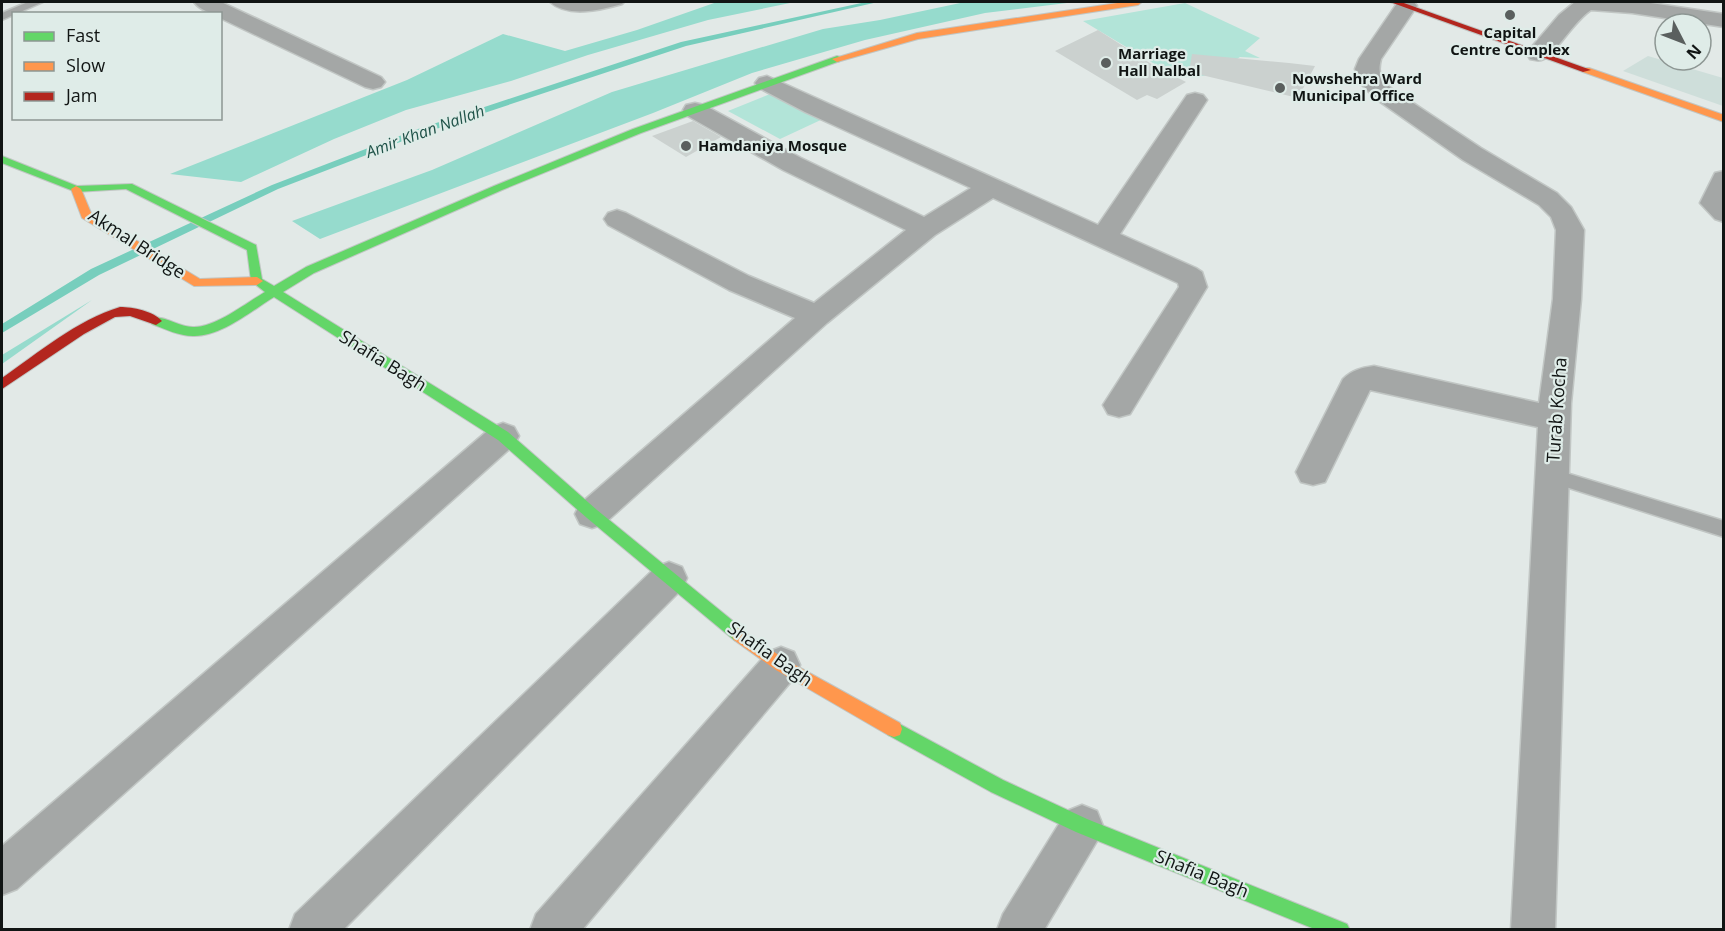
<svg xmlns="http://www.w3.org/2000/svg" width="1725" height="931" font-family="'Open Sans',sans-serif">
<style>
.built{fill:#cededa}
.green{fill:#b2e4d8}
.forest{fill:#96dbcd}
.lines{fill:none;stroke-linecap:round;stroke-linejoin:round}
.stream{fill:#77cebd;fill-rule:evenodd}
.building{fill:#cbd1cf}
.lane-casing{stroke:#c1c6c4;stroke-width:3}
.street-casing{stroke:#c1c6c4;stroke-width:3}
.fast-casing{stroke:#c1c6c4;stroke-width:2}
.slow-casing{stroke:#c1c6c4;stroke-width:2}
.jam-casing{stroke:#c1c6c4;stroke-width:2}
.lane{fill:#a4a7a6;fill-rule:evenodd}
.street{fill:#a4a7a6;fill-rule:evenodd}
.fast{fill:#63d668;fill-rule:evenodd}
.slow{fill:#ff974d;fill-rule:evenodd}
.jam{fill:#b3261e;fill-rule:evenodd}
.poi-dot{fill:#5a5f5e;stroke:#dfece8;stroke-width:2}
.labels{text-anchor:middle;stroke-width:4.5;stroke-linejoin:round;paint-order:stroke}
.far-poi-label{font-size:15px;font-weight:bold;fill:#111514;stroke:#dfece8;text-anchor:start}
.far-water-label{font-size:16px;font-style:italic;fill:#205349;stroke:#dfece8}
.street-label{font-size:18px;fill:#111514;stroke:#dfece8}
</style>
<rect width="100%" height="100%" fill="#e2e9e7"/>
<!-- built -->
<polygon class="built" points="1648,56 1723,78 1723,106 1623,71"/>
<!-- green -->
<g class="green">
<polygon points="1185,3 1260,38 1245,51 1260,58 1240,57 1212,75 1178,78 1083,21"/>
<polygon points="775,92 825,118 780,139 728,111"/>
</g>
<!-- forest -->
<g class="forest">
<polygon points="717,2 795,2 708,20 588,55 511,81 406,110 334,139 241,182 170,174 407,80 503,34 565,51 637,30"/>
<polygon points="965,2 1075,2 985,13 865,40 752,73 653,113 320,239 292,221 432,170 612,92 823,29 880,20"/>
<polygon points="92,300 2,364 2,355"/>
</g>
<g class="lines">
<!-- stream -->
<polygon class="stream" points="866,2 878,2 686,46 421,134 278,189 99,275 2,333 2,324 91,269 272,185 415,130 681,42"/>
</g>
<!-- building -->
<g class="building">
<polygon points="1098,30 1153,65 1186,82 1157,99 1147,95 1137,100 1055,51"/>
<polygon points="1192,54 1289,63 1315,66 1298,98 1189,72"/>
<polygon points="693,121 721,137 686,157 652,136"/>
</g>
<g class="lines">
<defs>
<g id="lane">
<polygon points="28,2 43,2 2,20 2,13"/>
<path d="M550,2H624L622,4C601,10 568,18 550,2Z"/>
<polygon points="1553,469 1724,521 1724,537 1547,481 1544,476 1547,471"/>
</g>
<g id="street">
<path d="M194,2H221L381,77L385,82L381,87L373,89L365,87L220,18V14C211,14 200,10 194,2Z"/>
<path d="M1398,2H1414L1417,6L1381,59C1377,74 1381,79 1392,89L1481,148L1557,193L1571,207L1584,230L1581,299L1571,403L1555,930H1511L1538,427L1370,390L1325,482L1313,485L1301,482L1296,472L1343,379C1352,370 1361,368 1374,366L1539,403L1553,299L1556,230L1551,217L1539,205L1463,160L1376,99L1358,81L1355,69L1359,59Z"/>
<path d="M1575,2H1644L1724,14V27L1632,13L1591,10C1574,21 1555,54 1544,59C1539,62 1535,60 1530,59L1527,54L1530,49L1559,15Z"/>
<polygon points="767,76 1098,225 1187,95 1195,93 1203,95 1207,100 1120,234 1196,268 1202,272 1207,287 1130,414 1119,417 1108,414 1103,405 1179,287 1178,283 993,198 935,235 827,323 604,524 592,528 580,524 575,514 580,504 795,318 729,290 608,225 604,219 608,213 617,210 626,213 749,276 814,303 906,230 783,170 686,115 683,110 686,105 695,103 704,105 801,158 924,217 971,188 805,112 759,88 755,83 759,78"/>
<polygon points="1724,171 1724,222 1715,219 1700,203 1715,173"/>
<polygon points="503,423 514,427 519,436 514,445 17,889 2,895 2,846 492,427"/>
<polygon points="669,562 682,567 687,578 682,589 343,930 289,930 295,914 656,567"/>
<polygon points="781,647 794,652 800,665 794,678 582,930 530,930 536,914 768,652"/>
<polygon points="1082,805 1097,811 1103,826 1097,841 1044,930 997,930 1003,914 1067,811"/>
</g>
<g id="fast">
<path d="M837,56L840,57V61L641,133L502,190L314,273L283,292L508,432L597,510L744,630L747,635L744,640L739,642L734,640L587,518L498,440L274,297C251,311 221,337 193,336C179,336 165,329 152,324L150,321L152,318C164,315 179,327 193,327C215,328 246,303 265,292L251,281L247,250L126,189L76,192L2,163V156L77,186L132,184L256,245L262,279L274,286L306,267L494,186L633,129Z"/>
<polygon points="894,721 1003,780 1087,819 1347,924 1350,930 1317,930 1076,832 991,792 888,735 886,729 888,723"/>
</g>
<g id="slow">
<polygon points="1124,2 1142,2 1138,5 918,39 837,62 832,59 917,33"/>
<polygon points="1583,68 1589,68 1724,115 1724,122 1583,72"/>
<polygon points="76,186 81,189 91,213 200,279 257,277 263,281 257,285 194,286 82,218 71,189"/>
<polygon points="739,628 786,660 900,723 902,729 900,735 894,737 888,735 776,670 734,640 731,635 734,630"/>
</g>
<g id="jam">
<polygon points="1390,2 1401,2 1591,70 1583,72"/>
<path d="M120,307C133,307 153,311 162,321L156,325L130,316L115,317L84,334L2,389V378C38,353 77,320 120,307Z"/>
</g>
</defs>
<!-- lane casing -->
<use href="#lane" class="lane-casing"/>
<!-- street casing -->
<use href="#street" class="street-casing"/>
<!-- fast casing -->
<use href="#fast" class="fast-casing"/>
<!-- slow casing -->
<use href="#slow" class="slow-casing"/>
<!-- jam casing -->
<use href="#jam" class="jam-casing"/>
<!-- lane -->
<use href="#lane" class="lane"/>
<!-- street -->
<use href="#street" class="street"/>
<!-- fast -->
<use href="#fast" class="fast"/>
<!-- slow -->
<use href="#slow" class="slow"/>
<!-- jam -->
<use href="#jam" class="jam"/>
</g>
<!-- markers -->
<g class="poi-dot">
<circle cx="1510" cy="15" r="6"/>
<circle cx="1106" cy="63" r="6"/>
<circle cx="1280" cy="88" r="6"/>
<circle cx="686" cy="146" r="6"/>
</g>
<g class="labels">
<!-- far-poi labels -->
<g class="far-poi-label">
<text x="1510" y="38" text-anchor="middle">Capital<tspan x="1510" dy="17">Centre Complex</tspan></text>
<text x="1118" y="59">Marriage<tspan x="1118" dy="17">Hall Nalbal</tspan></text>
<text x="1292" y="84">Nowshehra Ward<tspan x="1292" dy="17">Municipal Office</tspan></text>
<text x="698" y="151">Hamdaniya Mosque</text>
</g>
<!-- far-water labels -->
<g class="far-water-label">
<text transform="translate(425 131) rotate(-20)" y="6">Amir Khan Nallah</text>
</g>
<!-- street labels -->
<g class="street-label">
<text transform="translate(137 244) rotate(33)" y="6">Akmal Bridge</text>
<text transform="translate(383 361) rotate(32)" y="6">Shafia Bagh</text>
<text transform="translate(1557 410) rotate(-86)" y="6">Turab Kocha</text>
<text transform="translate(770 654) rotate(35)" y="6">Shafia Bagh</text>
<text transform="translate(1202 874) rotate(22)" y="6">Shafia Bagh</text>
</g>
</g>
<!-- border -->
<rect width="1725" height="931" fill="none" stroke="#111514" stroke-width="6"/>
<!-- legend -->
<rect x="12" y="12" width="210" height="108" fill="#dfece8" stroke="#8d9693" stroke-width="1.5"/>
<rect x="24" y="32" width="30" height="9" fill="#63d668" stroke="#8d9693" stroke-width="1.5"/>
<text x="66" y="42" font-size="18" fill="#111514">Fast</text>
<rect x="24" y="62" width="30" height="9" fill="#ff974d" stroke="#8d9693" stroke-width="1.5"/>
<text x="66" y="72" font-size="18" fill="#111514">Slow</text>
<rect x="24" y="92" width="30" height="9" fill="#b3261e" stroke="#8d9693" stroke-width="1.5"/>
<text x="66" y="102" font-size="18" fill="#111514">Jam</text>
<!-- north arrow -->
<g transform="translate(1683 42) rotate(132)"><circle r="28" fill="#dfece8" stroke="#8d9693" stroke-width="1.5"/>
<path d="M0-4.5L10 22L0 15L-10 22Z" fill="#5a5f5e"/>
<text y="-9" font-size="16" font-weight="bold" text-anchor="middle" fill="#111514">N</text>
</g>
</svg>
